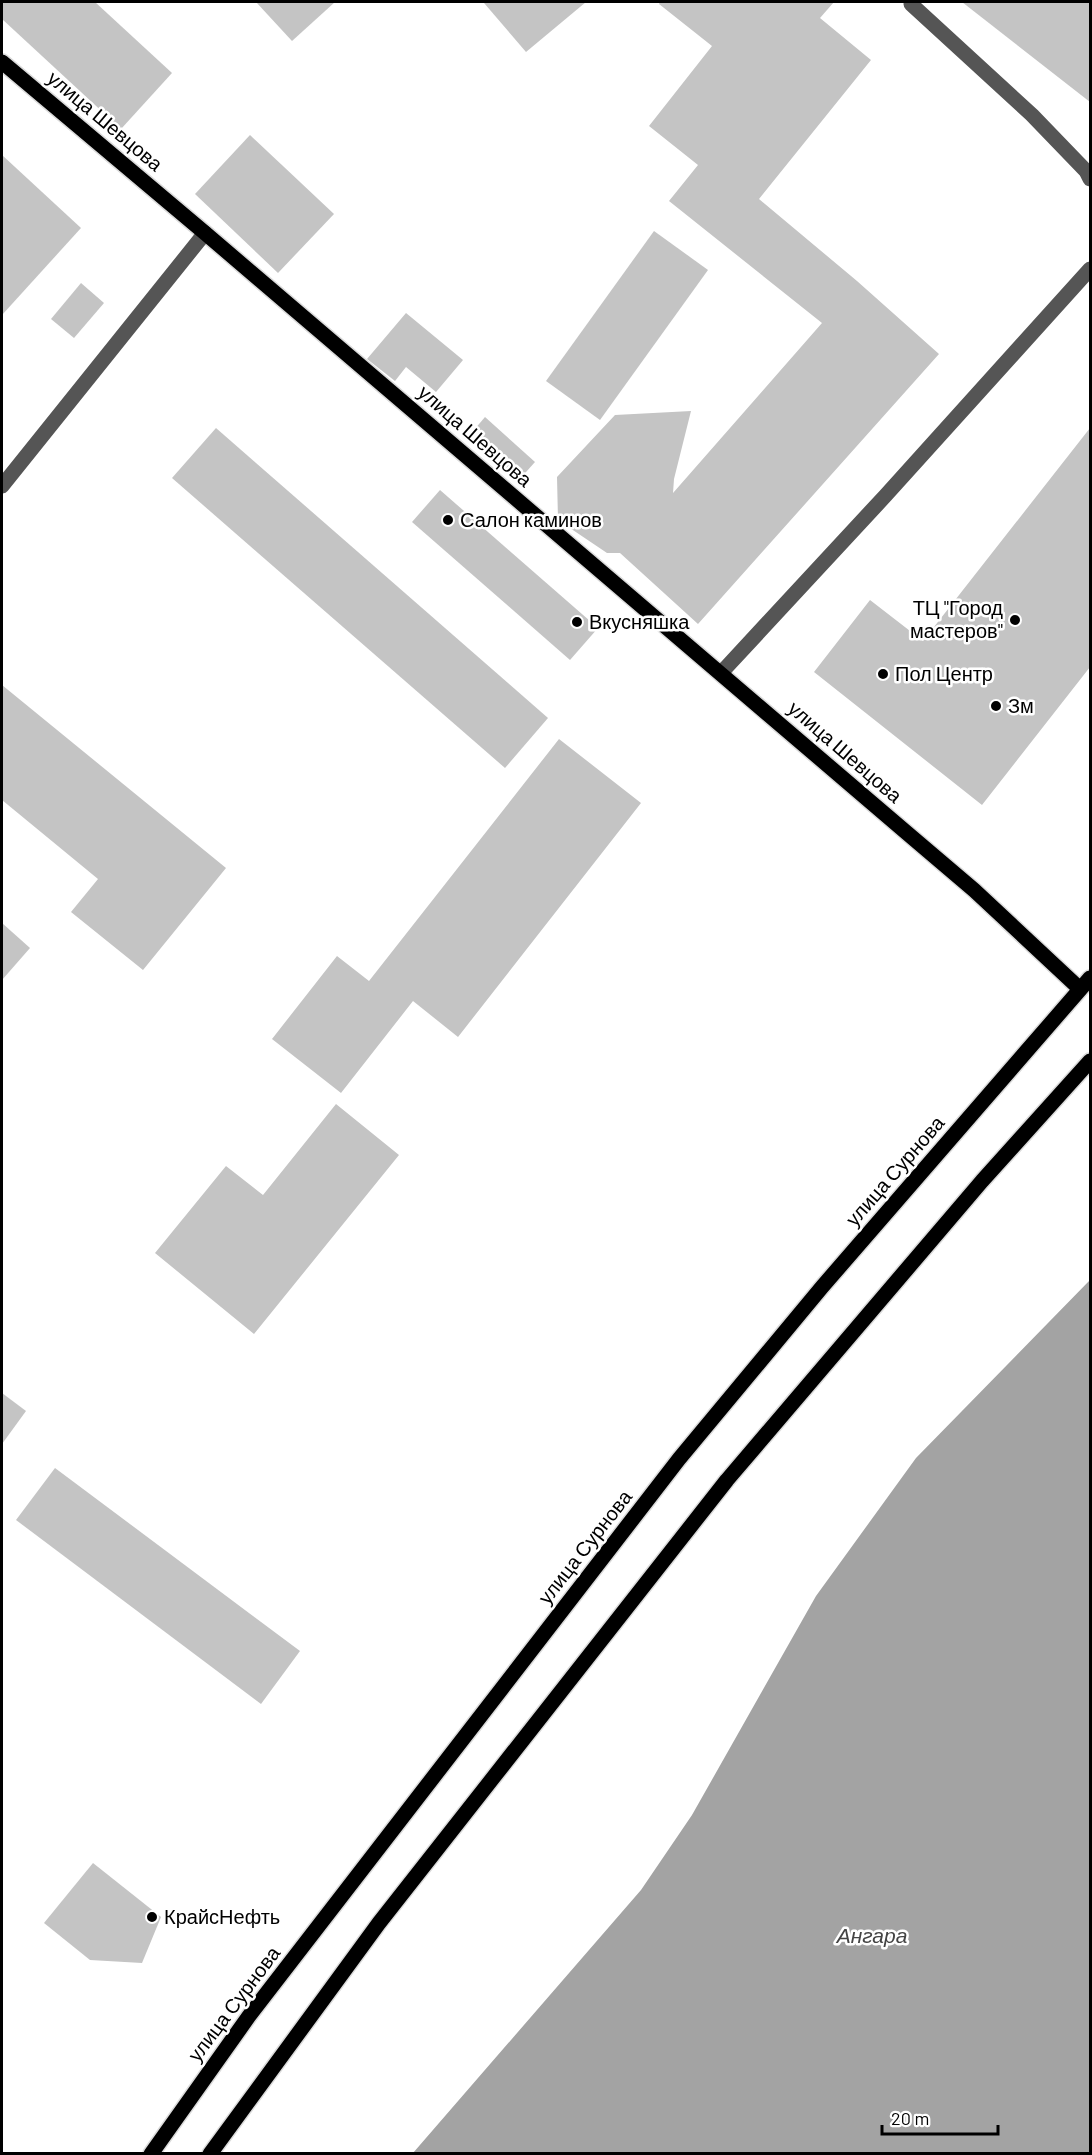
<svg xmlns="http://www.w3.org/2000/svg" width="1092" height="2155" font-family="Barlow,sans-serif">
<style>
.water{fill:#a3a3a3}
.building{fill:#c4c4c4}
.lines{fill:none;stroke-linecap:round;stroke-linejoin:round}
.major-casing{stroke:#dbdbdb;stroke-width:18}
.minor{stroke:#555;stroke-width:15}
.major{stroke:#000;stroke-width:15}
.poi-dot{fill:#000;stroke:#fff;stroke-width:2}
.labels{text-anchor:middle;stroke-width:5;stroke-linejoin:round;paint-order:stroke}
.street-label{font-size:20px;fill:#000;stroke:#fff}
.poi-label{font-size:20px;fill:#000;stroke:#fff;text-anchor:start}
.water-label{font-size:21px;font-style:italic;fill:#444;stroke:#fff}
</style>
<rect width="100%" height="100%" fill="#fff"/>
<!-- water -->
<polygon class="water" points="1090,1280 1090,2153 413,2153 641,1890 692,1815 816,1596 916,1458"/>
<!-- building -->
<g class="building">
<polygon points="2,2 95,2 172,73 121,129 2,19"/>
<polygon points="256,2 335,2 292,41"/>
<polygon points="485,2 586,2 526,52 484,3"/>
<polygon points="660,2 834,2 820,18 871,60 759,199 857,281 939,354 698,624 620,553 607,553 558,520 557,477 615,415 691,411 674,479 673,493 822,323 669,201 698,165 649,126 712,46 659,4"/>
<polygon points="962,2 1090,2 1090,102"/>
<polygon points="250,135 334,214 278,273 195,194"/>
<polygon points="2,155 81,228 2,315"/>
<polygon points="654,231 708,270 600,420 546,381"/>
<polygon points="81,283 104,303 74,338 51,319"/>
<polygon points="406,313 463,360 436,392 406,367 395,381 367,359"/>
<polygon points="485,417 535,462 518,481 468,437"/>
<polygon points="216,428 548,718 505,768 172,478"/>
<polygon points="1090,428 1090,667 982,805 814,672 870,600 923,641"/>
<polygon points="440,490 598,628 570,660 412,522"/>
<polygon points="2,685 226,868 143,970 71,912 98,879 2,800"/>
<polygon points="559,739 641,803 458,1037 413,1001 341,1093 272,1039 337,956 369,981"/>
<polygon points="2,923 30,948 2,980"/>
<polygon points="336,1104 399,1155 254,1334 155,1253 226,1166 263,1195"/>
<polygon points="2,1393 26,1411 2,1444"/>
<polygon points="55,1468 300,1651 261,1704 16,1520"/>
<polygon points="93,1863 161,1917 142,1963 90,1960 44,1923"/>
</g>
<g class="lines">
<defs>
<g id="major">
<polyline points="2,62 205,233 907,833 974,890 1080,989"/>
<polyline points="151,2154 249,2016 679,1459 822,1287 1090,978"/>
<polyline points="210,2154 379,1923 727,1480 982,1181 1090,1061"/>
</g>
</defs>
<!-- major casing -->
<use href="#major" class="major-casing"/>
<!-- minor -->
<g class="minor">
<polyline points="911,4 1032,115 1086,171 1090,179"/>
<polyline points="2,486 205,233"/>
<polyline points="721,673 886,495 1090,269"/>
</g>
<!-- major -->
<use href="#major" class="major"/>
</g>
<!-- markers -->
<g class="poi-dot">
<circle cx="448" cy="520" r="6"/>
<circle cx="1015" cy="620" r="6"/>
<circle cx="577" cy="622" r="6"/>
<circle cx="883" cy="674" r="6"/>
<circle cx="996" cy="706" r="6"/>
<circle cx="152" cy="1917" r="6"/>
</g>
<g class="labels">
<!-- street labels -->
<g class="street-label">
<text transform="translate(105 121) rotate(40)" y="7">улица Шевцова</text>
<text transform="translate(475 436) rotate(41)" y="7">улица Шевцова</text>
<text transform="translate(845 752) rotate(41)" y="7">улица Шевцова</text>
<text transform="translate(895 1171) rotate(-49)" y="7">улица Сурнова</text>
<text transform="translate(585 1547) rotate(-52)" y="7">улица Сурнова</text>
<text transform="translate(234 2004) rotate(-53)" y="7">улица Сурнова</text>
</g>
<!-- poi labels -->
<g class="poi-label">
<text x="460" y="527">Салон каминов</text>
<text x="1003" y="615" text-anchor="end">ТЦ "Город<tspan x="1003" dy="23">мастеров"</tspan></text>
<text x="589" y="629">Вкусняшка</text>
<text x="895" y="681">Пол Центр</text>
<text x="1008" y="713">Зм</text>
<text x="164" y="1924">КрайсНефть</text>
</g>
<!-- water labels -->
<g class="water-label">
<text x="872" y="1943">Ангара</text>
</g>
</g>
<!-- border -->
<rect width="1092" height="2155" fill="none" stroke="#000000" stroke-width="6"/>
<!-- scale -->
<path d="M882 2125v9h116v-9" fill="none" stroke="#000000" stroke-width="3"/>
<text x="891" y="2125" font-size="18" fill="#000000" stroke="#ffffff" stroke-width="4.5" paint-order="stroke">20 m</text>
</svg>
